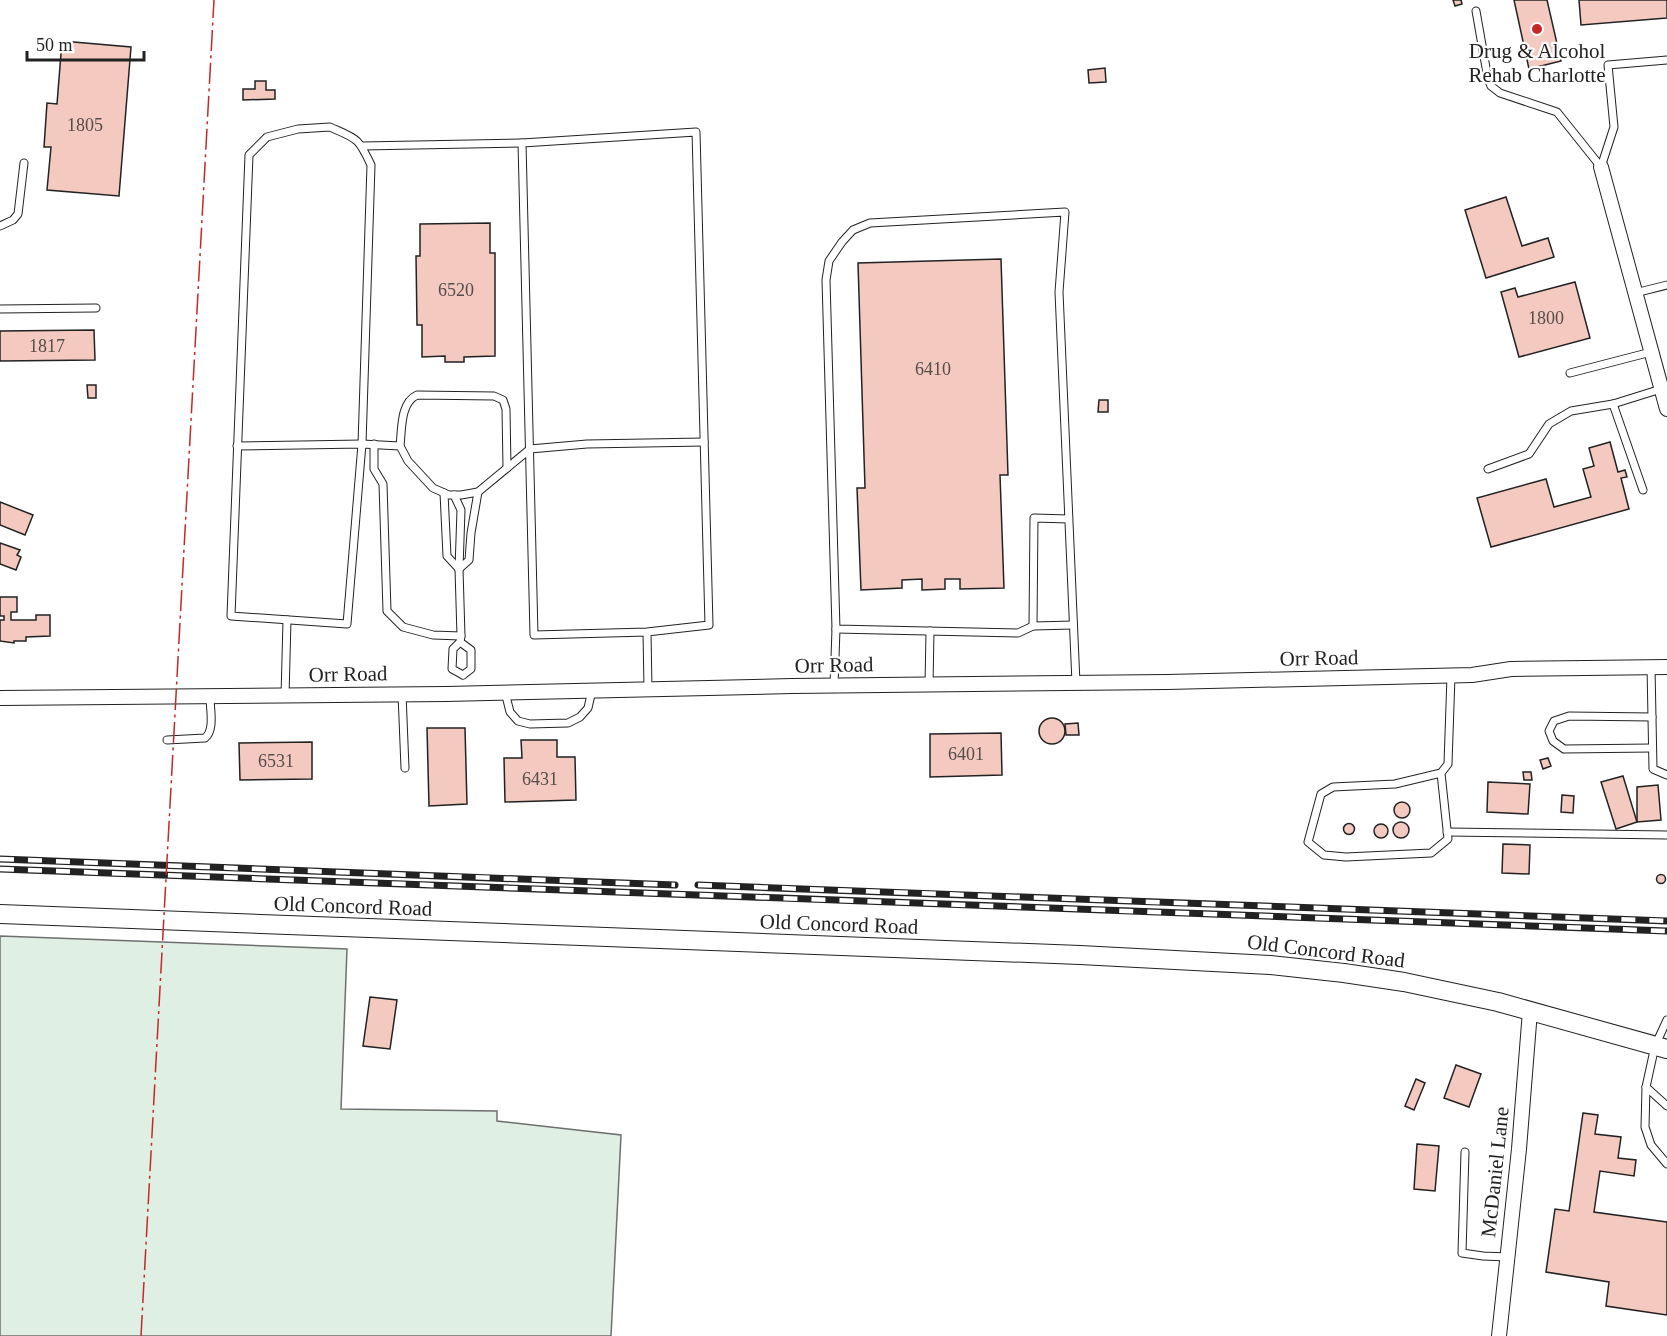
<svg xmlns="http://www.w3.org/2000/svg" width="1667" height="1336" font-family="Georgia,serif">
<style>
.green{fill:#e0efe3;stroke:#6f6f6f;stroke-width:1.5}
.building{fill:#f3c9c0;stroke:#222;stroke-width:1.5}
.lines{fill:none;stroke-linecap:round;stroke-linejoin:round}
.service-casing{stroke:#222;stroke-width:9}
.minor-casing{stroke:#222;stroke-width:16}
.tertiary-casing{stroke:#222;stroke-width:20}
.service{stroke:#fff;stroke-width:7}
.minor{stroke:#fff;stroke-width:14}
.tertiary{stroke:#fff;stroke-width:18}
.rail-casing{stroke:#222;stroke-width:7}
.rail{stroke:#fff;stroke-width:4.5;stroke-dasharray:14;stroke-linecap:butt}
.power{stroke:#c62828;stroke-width:1.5;stroke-dasharray:21 4.5 3 4.5;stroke-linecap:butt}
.poi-dot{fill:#c62828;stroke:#fff;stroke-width:2}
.labels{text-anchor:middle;stroke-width:4.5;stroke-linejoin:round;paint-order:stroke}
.number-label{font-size:18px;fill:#564c4a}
.poi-label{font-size:21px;fill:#222;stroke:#fff}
.street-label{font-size:21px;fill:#222;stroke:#fff}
</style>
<rect width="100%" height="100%" fill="#fff"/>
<!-- green -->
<polygon class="green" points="0,936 347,949 341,1109 497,1111 497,1121 621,1135 611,1336 0,1336"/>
<!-- building -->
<g class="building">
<polygon points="1453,0 1461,0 1462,4 1455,6"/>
<polygon points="1514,0 1547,0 1561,61 1529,69"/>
<polygon points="1579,0 1667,0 1667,18 1581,25"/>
<polygon points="62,41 131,47 119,196 47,190 51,147 44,147 47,103 57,104"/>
<polygon points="1105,68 1106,82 1089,83 1088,70"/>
<polygon points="255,81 266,81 266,90 275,90 275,99 243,100 243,89 255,89"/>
<polygon points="1506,197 1522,246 1548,238 1554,257 1486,278 1465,210"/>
<polygon points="490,223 490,253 495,253 495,356 464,357 464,362 445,362 445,356 422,357 422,325 417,325 416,256 420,256 420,224"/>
<polygon points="1001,259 1008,475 1000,475 1004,588 960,589 960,579 945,579 945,589 922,590 922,579 902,580 902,588 861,590 857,488 865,488 858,263"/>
<polygon points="1575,282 1590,338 1519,357 1501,292 1515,288 1518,297"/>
<polygon points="94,330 95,360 0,361 0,331"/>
<polygon points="87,385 96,385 96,398 88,398"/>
<polygon points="1099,400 1108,400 1108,412 1098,412"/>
<polygon points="1610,442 1618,472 1625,470 1627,477 1621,478 1629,509 1491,547 1477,498 1546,479 1554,507 1591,497 1583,469 1594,466 1589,448"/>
<polygon points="0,502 33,515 25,535 0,525"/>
<polygon points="0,543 20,550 17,555 21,557 16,570 0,564"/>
<polygon points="0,597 17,597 17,612 11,612 11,620 36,620 36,615 50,615 50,636 26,637 26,641 14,641 14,643 0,641 0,620 4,620 4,616 0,616"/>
<circle cx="1052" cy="731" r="13"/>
<polygon points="1078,723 1079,735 1066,735 1065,724"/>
<polygon points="427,728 465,728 467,804 429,806"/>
<polygon points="1001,733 1002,775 930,777 930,734"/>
<polygon points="521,740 557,740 557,757 575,757 576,800 505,802 504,758 522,758"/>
<polygon points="312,742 312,779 240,780 239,743"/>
<polygon points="1548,758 1551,766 1543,769 1540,760"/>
<polygon points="1523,772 1531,772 1532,780 1524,780"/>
<polygon points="1623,776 1637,822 1616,829 1601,782"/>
<polygon points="1488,782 1530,784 1528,814 1487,812"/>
<polygon points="1658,785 1661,820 1637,822 1637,787"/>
<polygon points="1562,795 1574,796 1573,813 1561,812"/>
<circle cx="1402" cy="810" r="8"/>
<circle cx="1401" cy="830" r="8"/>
<circle cx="1349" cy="829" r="5.5"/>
<circle cx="1381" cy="831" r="7"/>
<polygon points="1503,844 1530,845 1529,874 1502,873"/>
<circle cx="1661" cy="879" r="4.5"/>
<polygon points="370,997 397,1000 390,1049 363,1046"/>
<polygon points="1456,1065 1481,1074 1469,1107 1444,1098"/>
<polygon points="1416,1079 1425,1083 1414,1110 1405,1106"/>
<polygon points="1583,1113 1598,1115 1595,1134 1621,1137 1618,1158 1636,1160 1634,1176 1600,1171 1594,1212 1667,1222 1667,1315 1606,1306 1609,1282 1546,1272 1555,1209 1569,1211"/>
<polygon points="1417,1144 1439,1146 1435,1191 1414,1189"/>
</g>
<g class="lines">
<defs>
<g id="service">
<polyline points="1476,11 1488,79 1491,86 1500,93 1557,112 1601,167"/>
<path d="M330,127C357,139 358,137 371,165L362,444L347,624L231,616L249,155L267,137L298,129Z"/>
<polyline points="362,146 522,143"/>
<polyline points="1601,167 1614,127 1608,65 1667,60"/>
<polyline points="0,226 13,220 18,214 24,163"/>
<polyline points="1635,293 1667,285"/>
<polyline points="0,309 96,308"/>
<polyline points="1570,373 1651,352"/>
<polyline points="1613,404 1643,490"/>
<polyline points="374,444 374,469 383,484 387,611 403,627 433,635 461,636"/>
<polyline points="237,446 362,444 400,446 408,461 433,488 449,495 461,495 478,492 530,449 587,444 704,442"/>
<path d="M400,446C402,429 400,403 417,395L494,396L503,400L506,409L507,468"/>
<polyline points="1488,469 1529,454 1549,424 1571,411 1613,404 1661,389"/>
<polyline points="444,493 447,556 459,569"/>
<polyline points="454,495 461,510 459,569 461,636 460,642 453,649 452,669 463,675"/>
<polyline points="1069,519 1034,518 1033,626 1018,633 836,629 826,280 829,261 842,242 853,230 870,223 1065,212 1059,292 1076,683"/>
<polyline points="459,569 469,560 471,533 478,492"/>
<polyline points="1033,626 1073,625"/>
<polyline points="647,632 709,625 696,132 522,143 534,635 647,632 648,689"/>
<polyline points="460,642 471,650 471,669 463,675"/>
<polyline points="1651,667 1653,769 1667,775"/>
<polyline points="929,685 930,631"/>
<polyline points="834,686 836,629"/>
<polyline points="505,692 510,712 518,721 530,724 568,723 580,717 588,708 592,690"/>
<polyline points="402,694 405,768"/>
<polyline points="285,696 287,620"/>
<polyline points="1652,717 1569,716 1554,721 1549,731 1553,741 1564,749 1652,748"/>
<path d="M167,740L205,738C215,730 210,709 210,697"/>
<polyline points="1441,773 1448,839 1431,853 1346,857 1324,855 1308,842 1321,794 1333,787 1395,784 1441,773 1448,764 1451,676"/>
<polyline points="1447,832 1667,835"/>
<polyline points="1667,1020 1655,1046 1646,1087 1645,1127 1651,1145 1667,1164"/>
<polyline points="1646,1087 1667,1106"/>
<polyline points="1465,1152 1462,1253 1483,1256 1508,1257"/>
</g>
<g id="minor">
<polyline points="1601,167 1667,409"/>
<polyline points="0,698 446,694 792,686 1167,682 1472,675 1511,669 1667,667"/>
<polyline points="1499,1336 1519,1149 1530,1011"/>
</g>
<polyline id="tertiary" points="0,914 1080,955 1270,965 1344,973 1404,982 1498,1002 1667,1049"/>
</defs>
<!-- service casing -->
<use href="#service" class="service-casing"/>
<!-- minor casing -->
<use href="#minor" class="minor-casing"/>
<!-- tertiary casing -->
<use href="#tertiary" class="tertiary-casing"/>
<!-- service -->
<use href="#service" class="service"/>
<!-- minor -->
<use href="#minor" class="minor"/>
<!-- tertiary -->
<use href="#tertiary" class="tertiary"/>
<defs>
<g id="rail">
<polyline points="0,859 675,885"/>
<polyline points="0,869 1667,931"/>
<polyline points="698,885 1667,921"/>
</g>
</defs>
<!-- rail casing -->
<use href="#rail" class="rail-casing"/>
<!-- rail -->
<use href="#rail" class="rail"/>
<!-- power -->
<polyline class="power" points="141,1336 214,0"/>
</g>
<!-- markers -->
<circle class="poi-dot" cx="1537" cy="29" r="6"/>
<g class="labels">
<!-- number labels -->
<g class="number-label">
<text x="85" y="131">1805</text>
<text x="456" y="296">6520</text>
<text x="1546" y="324">1800</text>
<text x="47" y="352">1817</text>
<text x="933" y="375">6410</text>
<text x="966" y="760">6401</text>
<text x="276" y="767">6531</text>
<text x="540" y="785">6431</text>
</g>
<!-- poi labels -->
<g class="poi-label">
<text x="1537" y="58">Drug &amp; Alcohol<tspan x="1537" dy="24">Rehab Charlotte</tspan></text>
</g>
<!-- street labels -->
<g class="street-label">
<text transform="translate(1319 658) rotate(-1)" y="7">Orr Road</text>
<text transform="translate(834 665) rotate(-1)" y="7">Orr Road</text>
<text transform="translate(348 674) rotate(-1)" y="7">Orr Road</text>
<text transform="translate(353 906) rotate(2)" y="7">Old Concord Road</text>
<text transform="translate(839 924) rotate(2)" y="7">Old Concord Road</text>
<text transform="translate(1326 951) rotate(7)" y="7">Old Concord Road</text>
<text transform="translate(1495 1172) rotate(-84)" y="7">McDaniel Lane</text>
</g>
</g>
<!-- scale -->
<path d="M27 51v9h117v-9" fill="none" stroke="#222222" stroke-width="3"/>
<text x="36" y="51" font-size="18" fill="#222222" stroke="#ffffff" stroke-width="4.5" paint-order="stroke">50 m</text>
</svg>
